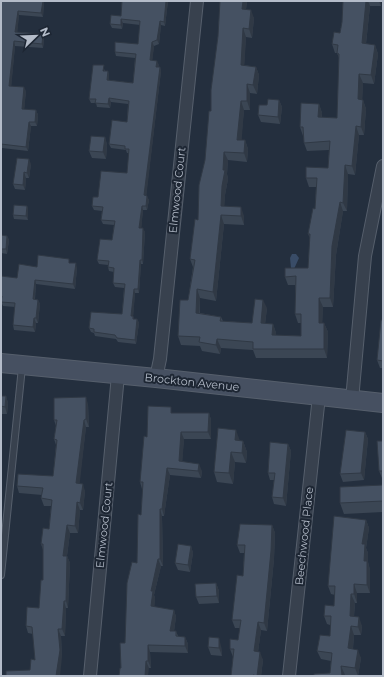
<svg xmlns="http://www.w3.org/2000/svg" width="384" height="677" font-family="Montserrat,sans-serif">
<style>
.water{fill:#394c67}
.lines{fill:none;stroke-linecap:round;stroke-linejoin:round}
.service-casing{stroke:#565f6c;stroke-width:8}
.minor-casing{stroke:#565f6c;stroke-width:14}
.secondary-casing{stroke:#565f6c;stroke-width:20}
.service{stroke:#38414e;stroke-width:6}
.minor{stroke:#38414e;stroke-width:12}
.secondary{stroke:#465061;stroke-width:18}
.wall{fill:#3b4654}
.shaded-wall{fill:#303945}
.building{fill:#455162;stroke:#303945}
.labels{text-anchor:middle;stroke-width:4;stroke-linejoin:round;paint-order:stroke}
.street-label{font-size:11px;fill:#b4bcc9;stroke:#1d2633}
</style>
<rect width="100%" height="100%" fill="#242f3e"/>
<!-- water -->
<polygon class="water" points="292,254 296,254 299,258 294,269 291,268 290,258"/>
<g class="lines">
<defs>
<polyline id="service" points="1,575 22,367"/>
<g id="minor">
<polyline points="156,378 160,359 197,1"/>
<polyline points="352,400 365,256 383,166"/>
<polyline points="90,676 118,375"/>
<polyline points="289,676 319,396"/>
</g>
<polyline id="secondary" points="1,363 156,378 383,403"/>
</defs>
<!-- service casing -->
<use href="#service" class="service-casing"/>
<!-- minor casing -->
<use href="#minor" class="minor-casing"/>
<!-- secondary casing -->
<use href="#secondary" class="secondary-casing"/>
<!-- service -->
<use href="#service" class="service"/>
<!-- minor -->
<use href="#minor" class="minor"/>
<!-- secondary -->
<use href="#secondary" class="secondary"/>
</g>
<!-- wall -->
<g class="wall">
<polygon points="1,1 44,1 43,17 19,15 17,32 43,34 44,39 43,48 15,46 11,86 26,91 24,109 36,110 38,115 37,126 31,126 28,151 2,148 1,165"/>
<polygon points="122,1 168,1 165,26 161,25 159,44 154,46 152,60 159,65 158,67 160,67 161,71 146,196 149,200 147,210 143,210 141,228 145,232 143,264 141,264 139,293 135,293 133,316 134,319 137,319 139,323 136,344 118,342 116,339 95,336 94,333 91,332 89,328 122,314 124,288 115,287 113,283 114,272 109,271 108,267 108,265 99,264 97,260 112,240 114,225 103,224 101,220 102,211 94,210 92,206 98,197 127,173 129,153 127,153 126,150 111,148 109,144 127,122 128,104 111,102 110,108 97,107 96,103 91,103 89,99 105,69 105,71 108,71 109,75 109,80 133,83 135,58 116,56 115,52 138,44 140,25 123,23 122,29 112,28 110,24 121,16"/>
<polygon points="220,1 247,1 246,9 254,18 252,38 246,37 244,65 256,67 259,75 257,94 250,93 250,110 244,110 241,140 245,140 248,149 247,162 228,160 227,174 228,179 225,195 224,206 244,216 244,225 224,224 216,301 200,298 200,313 221,317 223,321 252,323 267,308 265,324 273,324 276,333 276,335 301,336 301,323 298,323 295,314 295,285 288,285 285,277 308,268 310,238 308,234 315,209 316,187 309,187 306,178 328,168 329,150 307,151 304,143 304,136 303,136 300,127 319,104 322,113 322,117 337,118 339,58 337,53 335,53 332,44 340,33 342,22 343,1 381,1 381,6 370,6 366,44 375,45 378,54 374,84 363,83 362,100 363,100 366,109 364,135 359,135 355,175 348,174 347,211 343,211 336,255 333,307 323,307 322,323 324,323 328,332 327,358 256,358 253,350 221,348 220,354 202,351 200,346 181,345 178,336 188,300 193,267 190,259 198,220 211,111 218,36"/>
<polygon points="279,100 282,107 280,124 261,122 258,115 267,105"/>
<polygon points="105,137 107,145 106,159 92,158 89,151"/>
<polygon points="31,164 29,178 26,178 25,190 15,189 13,184"/>
<polygon points="27,206 28,209 28,220 14,219 13,215"/>
<polygon points="1,235 7,236 9,240 7,254 1,253"/>
<polygon points="71,263 77,268 75,289 36,284 35,299 38,300 40,304 38,323 36,323 35,332 14,330 13,325 15,307 3,306 1,302 1,276 17,278 37,267"/>
<polygon points="383,320 383,368 380,368 377,360"/>
<polygon points="1,396 6,396 8,403 7,414 1,414"/>
<polygon points="88,404 89,427 86,427 79,484 85,491 83,510 80,510 78,533 70,533 67,556 70,563 68,608 66,608 65,636 61,636 62,657 30,670 35,660 33,634 28,633 26,626 39,608 43,580 43,550 41,544 49,529 51,506 44,506 41,498 42,495 19,493 17,486 53,476 56,445 54,439 56,426 54,420"/>
<polygon points="173,413 209,413 211,420 211,439 184,439 182,461 202,471 201,478 170,475 164,516 162,516 163,566 161,566 154,595 155,598 154,607 174,610 176,617 174,631 176,631 178,636 185,637 188,644 188,653 150,652 151,668 121,668 137,563 143,489 142,489 140,482 147,437"/>
<polygon points="365,432 368,439 364,480 343,482 340,474"/>
<polygon points="240,441 243,441 247,452 246,463 235,462 233,484 217,482 214,472"/>
<polygon points="383,441 383,478 382,478 379,471"/>
<polygon points="288,444 291,451 286,506 274,504 272,497 274,480 270,480 268,473"/>
<polygon points="383,485 383,512 344,514 340,503"/>
<polygon points="366,520 369,528 366,548 368,553 368,562 370,570 370,593 357,593 357,603 355,603 354,617 362,626 361,635 354,635 353,649 361,658 358,676 345,675 345,676 314,676 330,673 331,661 321,659 317,651 330,636 330,625 327,624 324,616 334,606 335,595 331,594 328,586"/>
<polygon points="272,525 275,533 274,559 267,631 261,630 258,652 263,660 261,676 231,676 233,657 230,649 238,640 240,628 235,628 232,620 243,576 244,553 240,553 237,545"/>
<polygon points="191,546 193,553 190,572 178,570 175,563"/>
<polygon points="216,583 219,591 219,603 199,604 196,597"/>
<polygon points="221,646 222,656 211,655 208,647"/>
</g>
<!-- shaded-wall -->
<g class="shaded-wall">
<polygon points="43,1 44,1 43,17 41,13"/>
<polygon points="166,1 168,1 165,26 164,22"/>
<polygon points="243,1 247,1 245,18 242,9"/>
<polygon points="366,1 368,1 370,6 365,52 362,43"/>
<polygon points="379,1 381,1 381,6"/>
<polygon points="251,10 254,18 252,38 249,29"/>
<polygon points="18,11 19,15 17,36 15,32"/>
<polygon points="121,19 123,23 122,29 121,25"/>
<polygon points="160,21 161,25 159,44 157,40"/>
<polygon points="243,28 246,37 244,73 241,65"/>
<polygon points="43,34 44,39 43,48 42,44"/>
<polygon points="14,41 15,46 11,90 9,86"/>
<polygon points="152,42 154,46 152,64 150,60"/>
<polygon points="375,45 378,54 374,84 371,75"/>
<polygon points="157,61 159,65 158,71 156,67"/>
<polygon points="160,67 161,71 146,199 144,195"/>
<polygon points="256,67 259,75 257,94 253,85"/>
<polygon points="108,71 109,75 109,84 107,80"/>
<polygon points="359,74 363,83 362,108 358,99"/>
<polygon points="247,84 250,93 250,110 247,101"/>
<polygon points="24,87 26,91 24,113 22,109"/>
<polygon points="109,98 111,102 110,108 108,104"/>
<polygon points="279,100 282,107 280,124 278,117"/>
<polygon points="363,100 366,109 364,135 361,127"/>
<polygon points="241,101 244,110 241,149 237,140"/>
<polygon points="319,104 322,113 321,125 318,117"/>
<polygon points="36,110 38,115 37,126 35,122"/>
<polygon points="29,122 31,126 28,151 26,147"/>
<polygon points="356,126 359,135 355,175 352,166"/>
<polygon points="105,137 107,145 106,159 103,152"/>
<polygon points="245,140 248,149 247,162 244,153"/>
<polygon points="1,144 2,148 1,165"/>
<polygon points="224,152 228,160 227,174 228,179 225,195 224,215 221,206 222,186"/>
<polygon points="29,159 31,164 29,178 27,173"/>
<polygon points="345,165 348,174 347,211 343,203"/>
<polygon points="24,172 26,178 25,190 23,185"/>
<polygon points="147,196 149,200 147,210 146,206"/>
<polygon points="340,202 343,211 336,255 333,307 330,298 332,246"/>
<polygon points="27,206 28,209 28,220 26,216"/>
<polygon points="142,206 143,210 141,232 139,228"/>
<polygon points="241,207 244,216 244,225 241,216"/>
<polygon points="221,215 224,224 216,301 213,292"/>
<polygon points="143,228 145,232 143,264 142,260"/>
<polygon points="7,236 9,240 7,254 6,249"/>
<polygon points="140,260 141,264 139,293 138,289"/>
<polygon points="76,263 77,268 75,289 73,284"/>
<polygon points="35,280 36,284 34,304 33,299"/>
<polygon points="134,289 135,293 133,320 131,316"/>
<polygon points="197,289 200,298 199,322 196,313"/>
<polygon points="319,298 323,307 322,332 319,323"/>
<polygon points="38,300 40,304 38,323 36,318"/>
<polygon points="263,300 267,308 264,332 261,323"/>
<polygon points="34,318 36,323 35,332 33,327"/>
<polygon points="137,319 139,323 136,344 135,340"/>
<polygon points="324,323 328,332 327,358 324,349"/>
<polygon points="273,324 276,333 275,344 272,335"/>
<polygon points="217,339 221,348 220,354 216,345"/>
<polygon points="6,396 8,403 7,414 5,407"/>
<polygon points="86,397 88,404 89,427 86,419"/>
<polygon points="209,413 211,420 211,439 208,432"/>
<polygon points="84,420 86,427 79,490 76,483"/>
<polygon points="236,430 240,441 235,440"/>
<polygon points="181,432 184,439 182,468 179,461"/>
<polygon points="365,432 368,439 364,480 361,473"/>
<polygon points="243,441 247,452 246,463 242,453"/>
<polygon points="288,444 291,451 286,506 283,498"/>
<polygon points="231,452 235,462 233,484 229,473"/>
<polygon points="199,464 202,471 201,478 198,471"/>
<polygon points="167,468 170,475 164,516 162,509"/>
<polygon points="83,484 85,491 83,510 80,503"/>
<polygon points="77,502 80,510 78,533 75,526"/>
<polygon points="160,509 162,516 163,566 160,559"/>
<polygon points="366,520 369,528 366,548 368,553 368,562 370,570 370,593 367,585 362,544"/>
<polygon points="67,525 70,533 66,563 63,556"/>
<polygon points="272,525 275,533 274,559 267,631 264,623"/>
<polygon points="191,546 193,553 190,572 188,565"/>
<polygon points="67,556 70,563 68,608 66,601"/>
<polygon points="158,559 161,566 154,595 155,598 154,613 151,606 151,591"/>
<polygon points="216,583 219,591 219,603 217,596"/>
<polygon points="354,584 357,593 357,603 354,594"/>
<polygon points="351,594 355,603 353,625 350,616"/>
<polygon points="64,601 66,608 65,636 62,629"/>
<polygon points="174,610 176,617 173,638 170,631"/>
<polygon points="359,617 362,626 361,635 358,627"/>
<polygon points="258,622 261,630 257,659 254,651"/>
<polygon points="351,626 354,635 352,657 348,648"/>
<polygon points="58,629 61,636 62,657 60,676 56,676"/>
<polygon points="185,637 188,644 188,653 185,646"/>
<polygon points="219,638 221,646 222,656 219,648"/>
<polygon points="148,645 150,652 151,668 148,661"/>
<polygon points="358,650 361,658 358,676 355,668"/>
<polygon points="260,652 263,660 261,676 257,676"/>
<polygon points="146,661 149,668 148,676 145,676"/>
<polygon points="341,666 345,675 345,676 342,676"/>
</g>
<!-- building -->
<g class="building">
<polygon points="1,1 43,1 41,13 18,11 15,32 43,34 42,44 14,41 9,86 24,87 22,109 36,110 35,122 29,122 26,147 1,144"/>
<polygon points="122,1 166,1 164,22 160,21 157,40 152,42 150,60 157,61 156,67 160,67 144,195 147,196 146,206 142,206 139,228 143,228 142,260 140,260 138,289 134,289 131,316 133,316 133,319 137,319 135,340 117,338 115,335 94,332 94,329 89,328 91,312 122,314 125,284 113,283 114,268 108,267 109,261 97,260 100,239 112,240 115,221 101,220 103,207 92,206 93,197 98,197 101,171 127,173 129,149 125,149 125,146 109,144 112,120 127,122 129,101 109,98 108,104 95,103 96,99 89,99 93,65 104,65 103,71 108,71 107,80 133,83 136,54 115,52 115,42 138,44 140,21 121,19 121,25 110,24 111,15 121,16"/>
<polygon points="220,1 243,1 242,9 251,10 249,29 243,28 241,65 256,67 253,85 247,84 247,101 241,101 237,140 245,140 244,153 224,152 223,170 225,170 222,186 221,206 241,207 241,216 221,215 213,292 197,289 196,313 221,317 220,321 252,323 255,299 263,300 261,323 273,324 272,335 301,336 301,314 295,314 296,276 285,277 285,268 308,268 310,234 308,234 313,208 315,209 317,178 306,178 306,167 328,168 330,141 304,143 303,127 300,127 301,103 319,104 318,117 337,118 339,54 337,53 338,45 332,44 334,32 340,33 342,22 343,1 366,1 362,43 375,45 371,75 359,74 358,99 363,100 361,127 356,126 352,166 345,165 343,203 340,202 332,246 330,298 319,298 319,323 324,323 324,349 253,349 253,342 217,339 216,345 199,342 200,337 178,336 180,300 188,300 195,260 190,259 195,219 198,220 199,185 205,160 209,111 211,111 211,90 218,36"/>
<polygon points="268,99 279,100 278,117 258,115 259,105 267,105"/>
<polygon points="91,136 105,137 103,152 89,151"/>
<polygon points="17,158 29,159 27,173 24,172 23,185 13,184"/>
<polygon points="14,205 27,206 26,216 13,215"/>
<polygon points="1,235 7,236 6,249 1,249"/>
<polygon points="38,255 69,259 69,263 76,263 73,284 35,280 33,299 38,300 36,318 34,318 33,327 13,325 15,303 1,302 2,296 1,296 1,276 17,278 19,264 37,267"/>
<polygon points="381,320 383,320 383,361 377,360"/>
<polygon points="1,396 6,396 5,407 1,406"/>
<polygon points="86,397 86,419 84,420 76,483 83,484 80,503 77,502 75,526 67,525 63,556 67,556 66,601 64,601 62,629 58,629 60,650 56,676 6,676 6,671 30,670 31,659 35,660 32,627 26,626 27,607 39,608 41,580 43,580 43,544 41,544 43,528 49,529 52,500 41,498 43,488 17,486 18,474 53,476 57,440 54,439 57,420 54,420 54,398"/>
<polygon points="148,406 171,407 171,413 209,413 208,432 181,432 179,461 199,464 198,471 167,468 162,509 160,509 160,559 158,559 151,591 153,591 151,606 174,610 170,631 176,631 176,636 185,637 185,646 148,645 148,661 146,661 145,676 119,676 120,668 121,668 120,643 125,643 127,583 132,562 137,563 138,514 141,515 143,482 140,482 144,436 147,437"/>
<polygon points="218,428 236,430 235,440 243,441 242,453 231,452 229,473 214,472"/>
<polygon points="346,430 365,432 361,473 340,474"/>
<polygon points="377,441 383,441 383,471 379,471"/>
<polygon points="270,442 288,444 283,498 272,497 275,473 268,473"/>
<polygon points="383,485 383,501 340,503 340,487"/>
<polygon points="334,516 366,520 362,544 365,544 364,561 367,561 367,585 354,584 354,594 351,594 350,616 359,617 358,627 351,626 348,648 358,650 355,668 341,666 342,676 314,676 314,674 330,673 332,653 317,651 320,635 330,636 331,616 324,616 325,605 334,606 335,586 328,586"/>
<polygon points="240,524 272,525 271,551 264,623 258,622 254,651 260,652 257,676 253,675 253,676 231,676 234,649 230,649 230,639 238,640 241,620 232,620 237,575 243,576 245,545 237,545"/>
<polygon points="178,544 191,546 188,565 175,563"/>
<polygon points="216,583 217,596 196,597 195,584"/>
<polygon points="209,637 219,638 219,648 208,647"/>
</g>
<g class="labels">
<!-- street labels -->
<g class="street-label">
<text transform="translate(177 190) rotate(-84)" y="4">Elmwood Court</text>
<text transform="translate(192 382) rotate(6)" y="4">Brockton Avenue</text>
<text transform="translate(104 525) rotate(-84)" y="4">Elmwood Court</text>
<text transform="translate(304 536) rotate(-84)" y="4">Beechwood Place</text>
</g>
</g>
<!-- border -->
<rect width="384" height="677" fill="none" stroke="#b4bcc9" stroke-width="4"/>
<!-- north arrow -->
<g transform="translate(36 36) rotate(67)" stroke="#1d2633" stroke-width="3" paint-order="stroke">
<path d="M0-3L7 15L0 10L-7 15Z" fill="#b4bcc9"/>
<text y="-6" font-size="11" font-weight="bold" text-anchor="middle" fill="#b4bcc9">N</text>
</g>
</svg>
